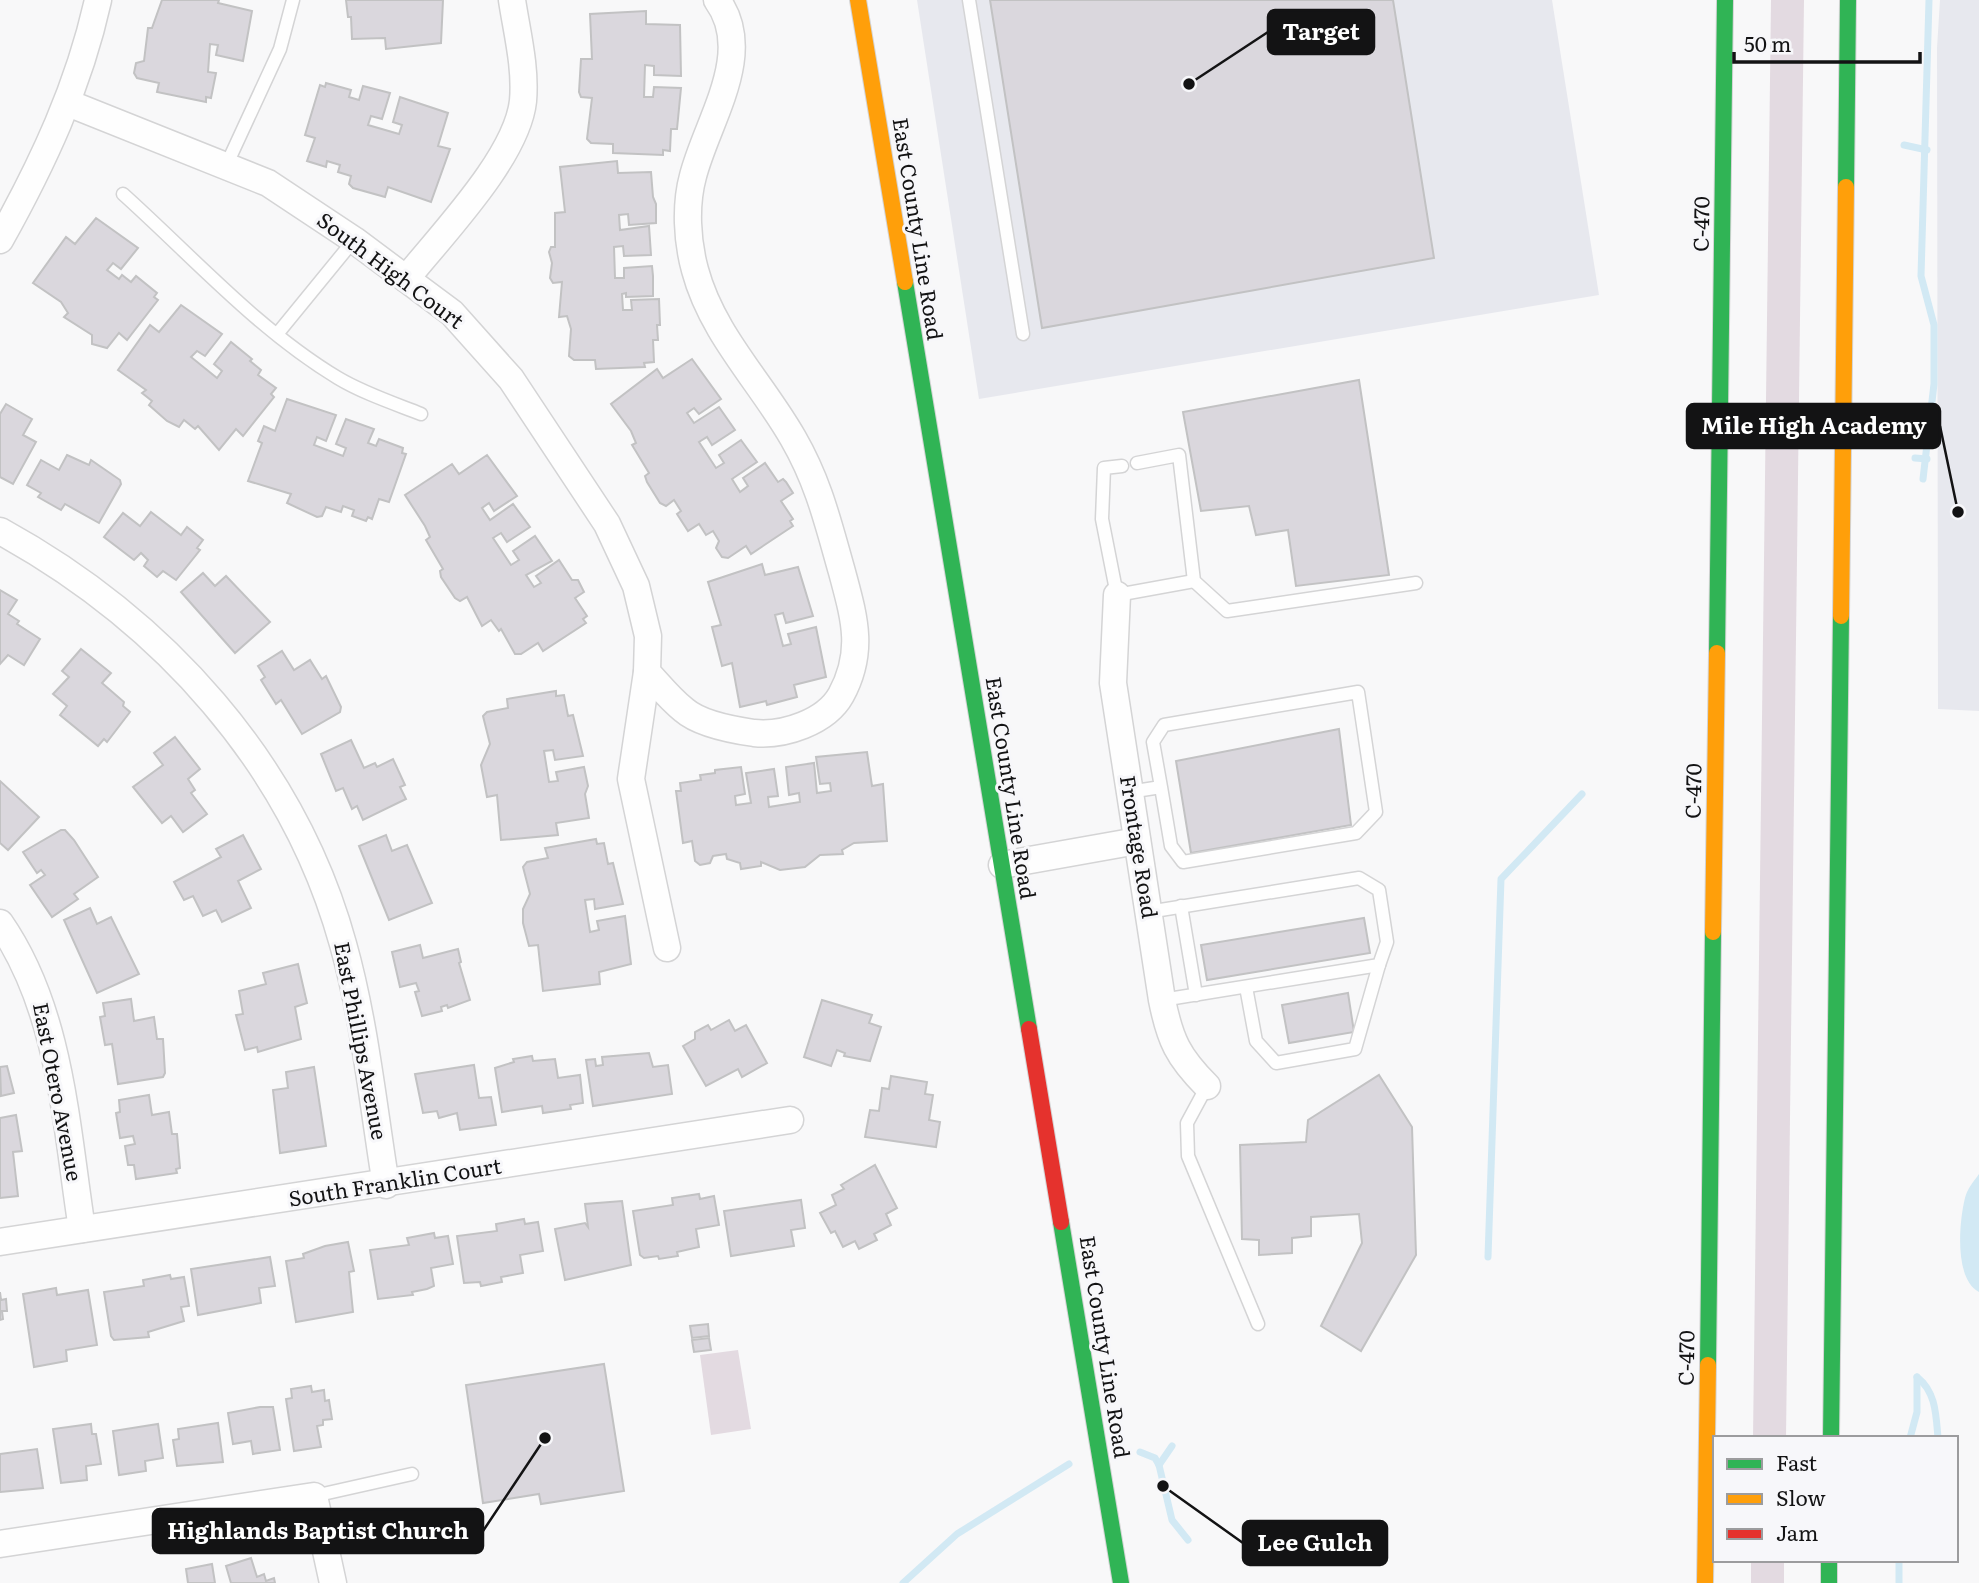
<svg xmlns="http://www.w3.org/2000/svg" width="1979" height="1583" font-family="Literata,serif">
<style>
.built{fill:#e7e8ee}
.green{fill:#e3dae1}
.water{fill:#d2e9f4}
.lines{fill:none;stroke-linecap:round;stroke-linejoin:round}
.stream{stroke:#d2e9f4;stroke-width:7}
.building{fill:#dad7dd;stroke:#c2c2c3;stroke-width:2}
.lane-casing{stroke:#d4d4d5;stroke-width:15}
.street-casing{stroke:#d4d4d5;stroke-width:29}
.fast-casing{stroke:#d4d4d5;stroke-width:18}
.slow-casing{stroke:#d4d4d5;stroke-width:18}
.jam-casing{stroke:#d4d4d5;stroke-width:18}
.lane{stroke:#fefefe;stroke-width:12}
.street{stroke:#fefefe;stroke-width:26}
.fast{stroke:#30b455;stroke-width:16}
.slow{stroke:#ff9f0a;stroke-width:16}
.jam{stroke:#e5322d;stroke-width:16}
.labels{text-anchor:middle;stroke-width:6;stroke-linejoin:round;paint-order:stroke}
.street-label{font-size:21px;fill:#131314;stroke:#f7f7fa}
.leader{fill:none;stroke:#131314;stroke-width:2.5}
.callout-dot{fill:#131314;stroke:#f7f7fa;stroke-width:2.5}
.callout{fill:#131314;stroke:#131314;stroke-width:2.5}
.callout-label{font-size:23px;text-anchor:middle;font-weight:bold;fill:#fff}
</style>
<rect width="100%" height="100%" fill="#f8f8f9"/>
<!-- built -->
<g class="built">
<polygon points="917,0 1552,0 1599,295 979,399"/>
<polygon points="1940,0 1979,0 1979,711 1938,709 1937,48"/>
</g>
<!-- green -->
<g class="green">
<polygon points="1771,0 1804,0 1786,1438 1753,1438"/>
<polygon points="738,1350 751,1429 711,1435 700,1355"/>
<rect x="1751" y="1560" width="33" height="23"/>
</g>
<!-- water -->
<path class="water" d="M1979,1174V1292C1954,1279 1959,1222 1965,1198C1967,1189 1974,1181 1979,1174Z"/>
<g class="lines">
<!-- stream -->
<g class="stream">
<polyline points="1904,145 1927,150"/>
<polyline points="1915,458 1927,459"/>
<polyline points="1923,479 1934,384 1934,325 1921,276 1929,0"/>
<polyline points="1488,1257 1501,879 1582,794"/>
<path d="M1917,1377C1936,1392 1936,1415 1938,1438"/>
<polyline points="1910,1438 1917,1412 1917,1377"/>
<polyline points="1140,1452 1155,1458 1159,1465 1172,1520 1188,1540"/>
<polyline points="1159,1465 1172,1446"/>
<polyline points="903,1583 957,1534 1069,1464"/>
<polyline points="1899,1583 1899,1560"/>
</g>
</g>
<!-- building -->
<g class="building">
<polygon points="162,0 219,0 218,3 252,11 243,61 216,55 218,45 210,44 208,72 216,73 211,98 206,97 206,102 157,92 159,83 137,78 134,73 136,63 144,61 148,28 152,28"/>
<polygon points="346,0 443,0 441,43 386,49 385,38 352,39 351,17 348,17"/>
<polygon points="990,0 1393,0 1434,258 1042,328"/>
<polygon points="646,11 646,24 680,25 681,76 654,75 654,66 645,65 644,97 653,97 654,87 681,88 677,129 671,129 670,151 663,150 663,155 613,153 613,144 591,143 587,139 592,98 581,97 579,92 581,59 592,59 590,14"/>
<polygon points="326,83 351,90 349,97 359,100 363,86 390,93 382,119 371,116 368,125 399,134 402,125 393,122 400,97 448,113 438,146 450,149 431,202 388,187 385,197 353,188 349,184 351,176 338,172 340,165 327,161 326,167 307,161 315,138 305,135 320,85 325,87"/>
<polygon points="617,161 618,173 651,172 653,197 656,204 656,223 629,225 628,214 619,215 620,230 649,226 651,255 624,256 623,246 614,247 615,278 624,278 624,268 652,266 653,276 653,296 626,297 626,293 622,294 623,310 632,310 631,300 659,299 660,325 657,325 658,340 653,340 654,362 644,363 645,367 596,369 595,360 574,360 569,356 571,329 567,316 559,317 562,282 553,283 550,278 552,263 549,252 551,247 555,247 555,213 565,212 560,167"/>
<polygon points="96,218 138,248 121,269 113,263 107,270 119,279 122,275 131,282 136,276 157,293 154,297 158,300 127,340 119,333 107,348 92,344 92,335 64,317 68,313 61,302 33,283 66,237 75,244"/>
<polygon points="181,305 222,334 205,356 197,351 191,357 217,378 222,371 214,364 231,342 252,359 250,361 261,370 258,375 276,388 271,394 274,397 243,436 236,429 219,450 198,426 195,429 184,420 179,427 167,421 149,405 152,401 142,393 146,390 118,370 150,325 159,332"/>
<polygon points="692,359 721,399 699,414 694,408 687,413 694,423 719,407 735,430 712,445 707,437 699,442 716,468 724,463 719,455 741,440 757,462 732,479 740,492 748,486 743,478 765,463 778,482 783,479 786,482 793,493 781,501 793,519 790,521 793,526 751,554 746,546 728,558 722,557 716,548 719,541 713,531 706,535 699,524 688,531 677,514 681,511 674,500 666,506 660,503 647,482 645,476 649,473 632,445 636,443 631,431 611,404 657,369 663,378"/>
<polygon points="1359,380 1389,575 1296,586 1288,530 1256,535 1249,506 1201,511 1183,412"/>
<polygon points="287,399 336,415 326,441 317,437 314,445 343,456 346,448 336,444 346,419 374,429 368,443 376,446 379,439 403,448 402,453 406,454 389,502 379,499 372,519 368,517 366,521 352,516 354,510 343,506 341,512 326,507 322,516 317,517 287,503 291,494 248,481 262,443 258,441 264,426 275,431"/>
<polygon points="6,404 32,419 23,435 36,442 13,484 0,477 0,414"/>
<polygon points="67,455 89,465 91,460 120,480 121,484 99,523 65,504 61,510 38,497 41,493 27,485 41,460 59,470"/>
<polygon points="487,455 517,496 494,511 489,503 482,508 490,520 513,504 530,527 507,542 501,533 493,538 511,565 519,560 513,551 535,536 552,561 526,575 534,587 541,583 536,576 559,560 572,580 578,580 584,592 575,598 587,616 583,619 586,623 543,651 538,643 521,654 515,654 501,629 499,631 491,620 482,626 467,597 460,601 455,598 441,577 440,571 443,569 426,540 430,537 425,526 405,495 452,464 459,474"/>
<polygon points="151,512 181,535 187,527 203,540 197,548 200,550 176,580 163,571 157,577 144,566 148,560 141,553 134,560 104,537 123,513 140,526"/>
<polygon points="762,564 765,575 798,567 813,616 786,623 783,613 775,615 783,646 791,644 788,634 816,627 826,677 794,685 797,697 767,705 766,701 740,707 732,663 722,666 712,627 721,625 708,582"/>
<polygon points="203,573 215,586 226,576 270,622 235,653 181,592"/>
<polygon points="0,590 17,600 8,614 19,621 17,624 40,639 24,665 8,655 0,664"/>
<polygon points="81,649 111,673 102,683 124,702 123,706 130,712 107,742 104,739 98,746 60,715 67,706 53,694 69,677 62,671"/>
<polygon points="282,651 294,670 310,660 322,679 326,676 341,707 340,712 302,734 281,700 276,704 261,680 265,677 258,666"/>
<polygon points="556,691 556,696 564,695 568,716 573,715 583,756 555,760 553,750 544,751 549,782 558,781 556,772 584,767 588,786 585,794 589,818 556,823 558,835 501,840 497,795 487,797 481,765 490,744 483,716 487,712 508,708 507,699"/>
<polygon points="1339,729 1351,825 1191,853 1176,761"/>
<polygon points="175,737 200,769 188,779 195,790 191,793 207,814 183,832 171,816 162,823 133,787 163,765 154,753"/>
<polygon points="351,740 364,768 375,763 377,767 393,759 405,785 400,787 406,799 363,820 357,806 352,809 343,788 336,791 321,754"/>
<polygon points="867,752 872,786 883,784 887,841 854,843 842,850 843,854 820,855 805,867 780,870 761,862 761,866 741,869 740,863 727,859 726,854 713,856 710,863 700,865 695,861 692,841 683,843 676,791 681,791 680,783 701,780 700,775 715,773 715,770 741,767 745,794 735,796 736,805 751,803 746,773 774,769 778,796 768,797 769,807 800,802 799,793 789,795 786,767 814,763 817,793 831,791 830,783 820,784 816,757"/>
<polygon points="0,781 39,817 8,850 0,843"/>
<polygon points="61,830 65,830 74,840 98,877 74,894 78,899 52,917 30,885 45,875 41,870 37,873 23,852"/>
<polygon points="243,835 261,869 238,881 251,908 222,922 216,910 203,916 193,896 184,900 174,882 221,857 216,849"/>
<polygon points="386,835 392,851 407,845 432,903 389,920 359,846"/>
<polygon points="596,839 597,844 604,843 608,864 613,863 623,904 595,909 594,899 585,900 590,932 599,930 597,921 625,916 631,964 599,972 600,984 543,991 538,945 529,946 523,923 523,909 530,894 523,867 527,862 548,858 545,848"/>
<polygon points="90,908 97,924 111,917 139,974 97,993 64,920"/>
<polygon points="1364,918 1370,953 1207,980 1201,945"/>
<polygon points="420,945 423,958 458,949 461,962 459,963 470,1000 448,1008 447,1005 441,1007 442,1011 422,1016 415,992 419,991 416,983 400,987 392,952"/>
<polygon points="298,964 307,1003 295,1007 301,1039 258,1052 257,1047 245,1050 236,1015 243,1014 239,991 266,984 263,973"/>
<polygon points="1348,993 1354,1032 1289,1043 1282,1005"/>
<polygon points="131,999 134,1021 154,1017 157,1039 163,1039 165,1073 163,1077 118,1084 112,1044 105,1045 100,1017 105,1016 103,1003"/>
<polygon points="822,1000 872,1015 869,1023 881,1027 870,1061 844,1056 845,1053 837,1050 831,1066 804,1057"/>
<polygon points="729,1020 735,1031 746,1025 767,1063 742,1077 738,1069 706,1086 683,1046 695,1039 695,1032 708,1025 711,1030"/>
<polygon points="649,1053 653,1067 668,1065 672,1094 593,1106 586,1060 595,1059 596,1066 603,1065 602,1057"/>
<polygon points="532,1056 533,1061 555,1059 558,1078 580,1075 583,1103 570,1105 571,1109 543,1113 542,1106 502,1112 495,1068 514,1062 513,1059"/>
<polygon points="474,1065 479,1098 491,1097 496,1125 460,1130 457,1113 439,1118 437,1111 423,1113 415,1074"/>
<polygon points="7,1066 14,1093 1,1096 0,1067"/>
<polygon points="314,1067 326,1146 280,1153 273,1090 288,1088 286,1072"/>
<polygon points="1379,1075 1412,1127 1416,1255 1361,1351 1321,1326 1362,1243 1359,1214 1311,1217 1311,1236 1292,1238 1292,1253 1259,1255 1259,1240 1242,1239 1240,1145 1306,1142 1308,1120"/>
<polygon points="891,1076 927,1082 925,1094 933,1095 929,1120 940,1122 936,1147 865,1137 870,1110 879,1111 882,1088 889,1089"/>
<polygon points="149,1095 152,1115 169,1112 172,1134 177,1134 180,1168 176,1169 177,1173 136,1179 134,1165 128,1165 125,1146 135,1144 133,1136 120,1138 116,1113 120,1112 119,1100"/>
<polygon points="16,1115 22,1151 13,1152 18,1196 0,1198 0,1118"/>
<polygon points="875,1165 897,1208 886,1214 891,1225 874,1234 877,1240 859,1249 855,1241 843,1247 835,1231 831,1233 820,1213 836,1205 832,1195 844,1189 841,1185"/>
<polygon points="699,1194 700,1199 714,1196 719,1225 696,1229 699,1247 677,1252 678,1256 659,1259 658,1256 644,1258 640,1255 633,1211 673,1205 672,1198"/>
<polygon points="801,1200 805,1228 791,1230 794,1246 731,1256 724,1211"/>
<polygon points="622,1201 631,1265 565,1280 555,1229 585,1223 588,1227 585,1204"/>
<polygon points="524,1219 525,1224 538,1222 543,1251 520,1255 523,1273 501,1277 502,1282 481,1286 480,1282 464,1283 457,1236 497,1231 496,1224"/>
<polygon points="434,1233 435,1238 448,1236 453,1264 431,1268 434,1286 427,1289 412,1292 413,1295 378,1299 370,1250 409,1245 407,1238"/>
<polygon points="348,1242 354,1271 349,1272 353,1312 296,1322 286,1261 304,1258 303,1254 325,1246"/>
<polygon points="270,1257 275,1286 259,1288 261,1303 198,1315 191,1269"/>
<polygon points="170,1275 171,1279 184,1277 189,1306 181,1307 184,1321 148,1332 149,1337 114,1340 111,1336 104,1292 144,1286 143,1280"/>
<polygon points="56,1288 57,1295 88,1290 97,1345 66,1350 67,1361 34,1367 23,1294"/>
<polygon points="0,1292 1,1300 6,1299 7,1311 2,1311 3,1319 0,1320"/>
<polygon points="708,1324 709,1336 692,1338 690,1326"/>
<polygon points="709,1338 711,1350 694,1352 692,1340"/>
<polygon points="604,1364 624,1491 541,1504 539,1494 483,1503 466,1385"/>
<polygon points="311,1386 312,1392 324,1390 325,1401 329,1400 332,1419 323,1420 323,1425 317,1426 321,1447 294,1451 286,1399 292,1398 291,1389"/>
<polygon points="260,1407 273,1407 280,1450 253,1454 251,1441 233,1444 228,1413"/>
<polygon points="218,1423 223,1462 177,1466 173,1440 179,1439 178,1429"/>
<polygon points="91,1424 92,1434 96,1434 101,1464 86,1466 87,1480 61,1483 53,1429"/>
<polygon points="158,1424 163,1458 145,1461 146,1471 119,1475 113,1431"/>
<polygon points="37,1449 43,1488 0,1492 0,1454"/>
<polygon points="251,1558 257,1577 264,1574 266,1581 274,1578 275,1583 231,1583 226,1566"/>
<polygon points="212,1564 215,1583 188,1583 186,1569"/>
</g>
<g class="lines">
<defs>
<g id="lane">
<polyline points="969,0 1023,334"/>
<polyline points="226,166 280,49 293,0"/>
<path d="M123,194C192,256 258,330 338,378C363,393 393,403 421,414"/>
<polyline points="278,333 354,240"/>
<polyline points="1137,463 1179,455 1194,581 1227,611 1416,583"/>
<polyline points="1122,466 1104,468 1102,519 1117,595 1194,581"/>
<polyline points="1129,792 1161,787 1171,846 1183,862 1356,833 1376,812 1358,692 1164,725 1153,742 1161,787"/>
<polyline points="1181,906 1196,995"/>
<polyline points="1148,912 1359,878 1379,890 1387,942 1379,965 1162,1000"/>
<polyline points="1246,987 1256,1041 1276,1063 1355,1049 1379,965"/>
<polyline points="1207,1086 1187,1123 1188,1156 1258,1324"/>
<polyline points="314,1496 412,1474"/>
</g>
<g id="street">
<path d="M68,103L268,183L354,240L452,313L511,379L607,524L636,586L648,636L647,672C659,685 670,699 684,710C700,724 733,730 754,733C784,736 826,722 841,695C865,651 854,617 842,572C828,523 819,483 793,438C761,382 712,334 695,270C687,241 685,205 693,176C707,121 756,53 717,0"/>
<path d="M0,240C43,163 79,86 98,0"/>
<path d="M406,279C442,234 517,157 523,101C526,67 517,33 512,0"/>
<path d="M0,531C162,620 293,763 343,944C365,1022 373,1105 386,1185"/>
<path d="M1117,595L1113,683L1162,1000C1170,1040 1178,1057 1207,1086"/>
<polyline points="647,672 631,779 667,948"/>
<polyline points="1002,865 1137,841"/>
<path d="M0,923C61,1011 66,1126 82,1229"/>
<polyline points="0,1242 790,1120"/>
<polyline points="0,1544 314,1496 333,1583"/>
</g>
<g id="fast">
<polyline points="1846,187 1848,0"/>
<polyline points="905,282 1029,1029"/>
<polyline points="1717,653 1725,0"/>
<polyline points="1061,1222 1121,1583"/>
<polyline points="1708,1365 1713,932"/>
<polyline points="1831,1438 1841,616"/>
<polyline points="1829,1560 1829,1583"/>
</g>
<g id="slow">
<polyline points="858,0 905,282"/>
<polyline points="1841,616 1846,187"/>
<polyline points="1713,932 1717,653"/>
<polyline points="1705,1583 1708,1365"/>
</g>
<polyline id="jam" points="1029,1029 1061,1222"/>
</defs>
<!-- lane casing -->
<use href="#lane" class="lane-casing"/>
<!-- street casing -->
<use href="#street" class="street-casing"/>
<!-- fast casing -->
<use href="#fast" class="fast-casing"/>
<!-- slow casing -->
<use href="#slow" class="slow-casing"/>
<!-- jam casing -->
<use href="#jam" class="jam-casing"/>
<!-- lane -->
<use href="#lane" class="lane"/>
<!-- street -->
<use href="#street" class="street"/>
<!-- fast -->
<use href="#fast" class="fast"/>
<!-- slow -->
<use href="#slow" class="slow"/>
<!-- jam -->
<use href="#jam" class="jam"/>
</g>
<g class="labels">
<!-- street labels -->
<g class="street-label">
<text transform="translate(1702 224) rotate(-89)" y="7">C-470</text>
<text transform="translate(917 229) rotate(81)" y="7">East County Line Road</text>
<text transform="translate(390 271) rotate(37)" y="7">South High Court</text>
<text transform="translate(1010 788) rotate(81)" y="7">East County Line Road</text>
<text transform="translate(1694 791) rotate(-89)" y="7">C-470</text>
<text transform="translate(1138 847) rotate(81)" y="7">Frontage Road</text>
<text transform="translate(360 1041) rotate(79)" y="7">East Phillips Avenue</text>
<text transform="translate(57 1092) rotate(79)" y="7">East Otero Avenue</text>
<text transform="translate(395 1183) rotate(-9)" y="7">South Franklin Court</text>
<text transform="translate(1104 1347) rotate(81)" y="7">East County Line Road</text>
<text transform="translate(1687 1358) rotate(-89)" y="7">C-470</text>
</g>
</g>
<!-- callouts -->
<path class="leader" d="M1189 84L1268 32M1958 512L1940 426M545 1438L483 1531M1163 1486L1243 1543"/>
<g class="callout-dot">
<circle cx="1189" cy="84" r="7"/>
<circle cx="1958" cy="512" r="7"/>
<circle cx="545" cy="1438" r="7"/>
<circle cx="1163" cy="1486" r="7"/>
</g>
<g class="callout">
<rect x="1268" y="10" width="106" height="44" rx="7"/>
<rect x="1687" y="404" width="253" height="44" rx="7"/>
<rect x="153" y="1509" width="330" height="44" rx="7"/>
<rect x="1243" y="1521" width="144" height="44" rx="7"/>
</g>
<g class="callout-label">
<text x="1321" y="40">Target</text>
<text x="1814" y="434">Mile High Academy</text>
<text x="318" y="1539">Highlands Baptist Church</text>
<text x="1315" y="1551">Lee Gulch</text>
</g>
<!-- legend -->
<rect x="1713" y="1436" width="245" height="126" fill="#f7f7fa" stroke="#9c9c9e" stroke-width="2"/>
<rect x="1727" y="1459" width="35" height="10" fill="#30b455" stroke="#9c9c9e" stroke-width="2"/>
<text x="1776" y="1471" font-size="21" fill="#131314">Fast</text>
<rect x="1727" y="1494" width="35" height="10" fill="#ff9f0a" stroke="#9c9c9e" stroke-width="2"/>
<text x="1776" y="1506" font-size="21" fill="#131314">Slow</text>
<rect x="1727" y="1529" width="35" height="10" fill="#e5322d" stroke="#9c9c9e" stroke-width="2"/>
<text x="1776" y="1541" font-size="21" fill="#131314">Jam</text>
<!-- scale -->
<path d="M1734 52v10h186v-10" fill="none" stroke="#131314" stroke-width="3.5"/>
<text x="1744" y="52" font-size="21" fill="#131314" stroke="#f7f7fa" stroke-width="5" paint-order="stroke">50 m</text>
</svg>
